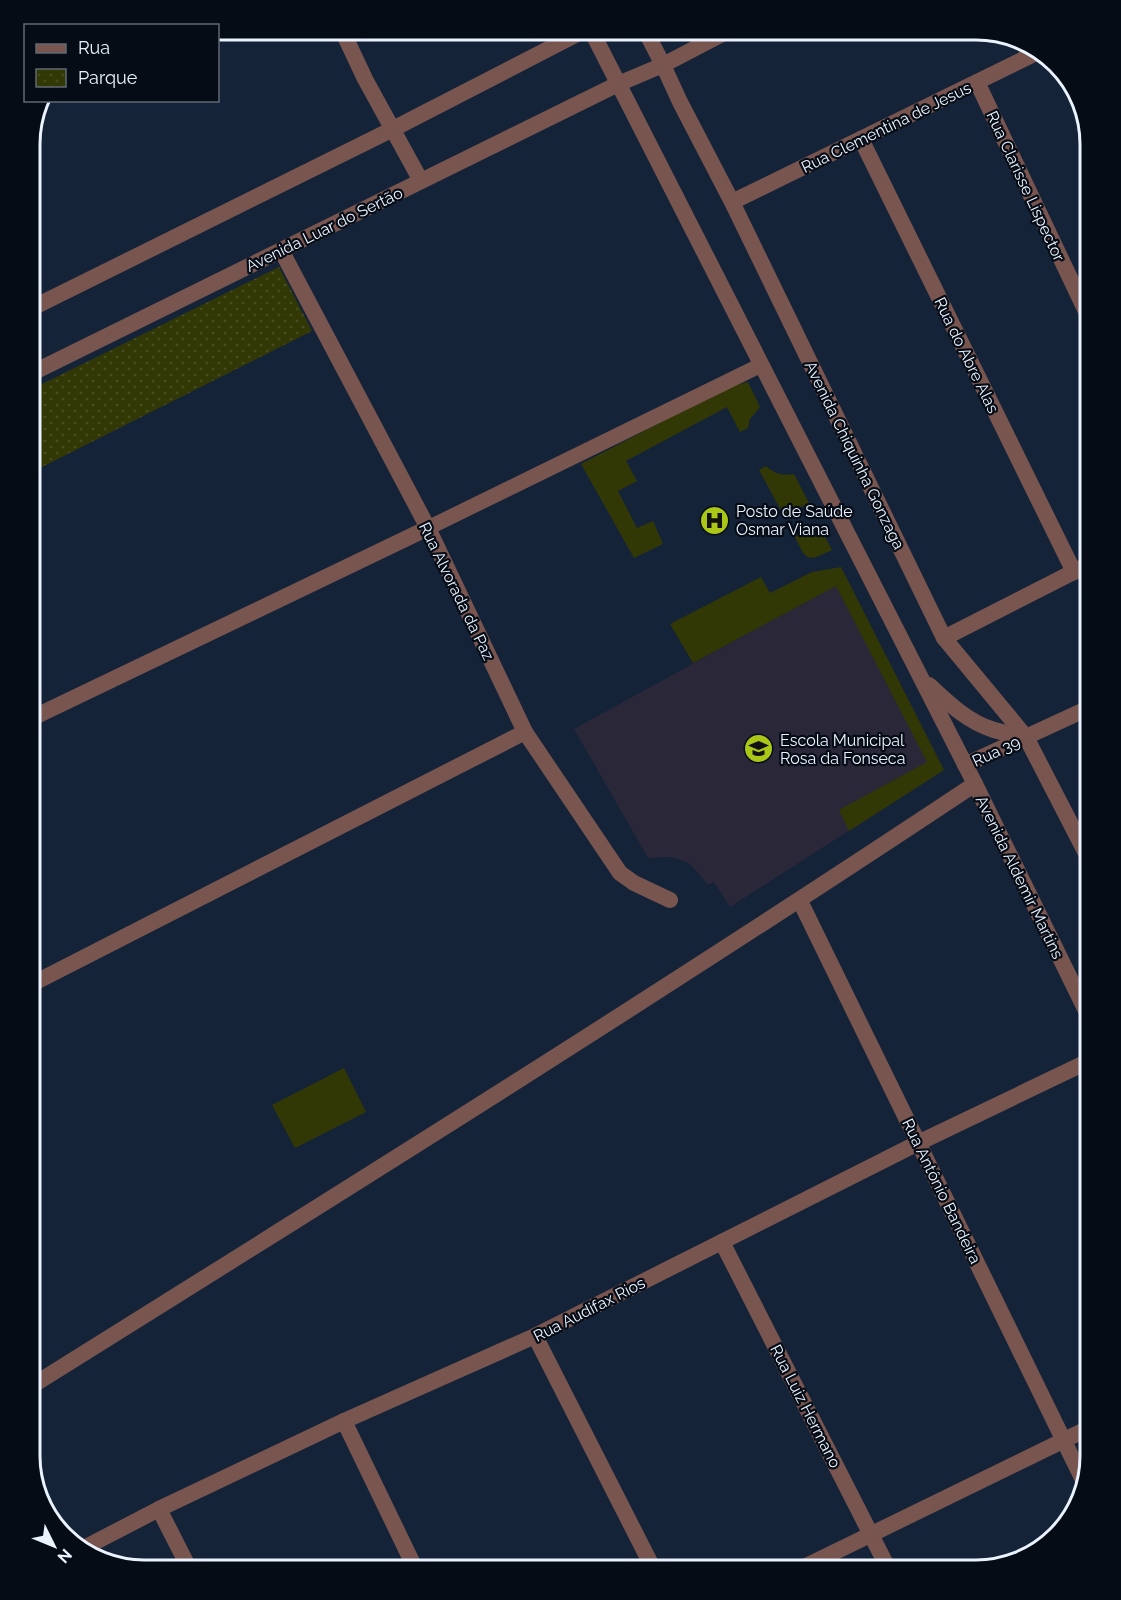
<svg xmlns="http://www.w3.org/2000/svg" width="1121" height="1600" font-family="Raleway,sans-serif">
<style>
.education{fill:#2a2738}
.green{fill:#323805}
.park{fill:url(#park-dots)}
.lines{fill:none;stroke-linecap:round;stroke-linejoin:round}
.service{stroke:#79554f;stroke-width:15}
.minor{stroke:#79554f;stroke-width:16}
.labels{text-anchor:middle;stroke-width:4.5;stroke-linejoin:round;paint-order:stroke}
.street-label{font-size:16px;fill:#eaf3ff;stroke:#060c16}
.poi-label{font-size:16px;fill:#eaf3ff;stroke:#060c16;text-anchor:start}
.rim{fill:none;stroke:#eaf3ff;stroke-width:3}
</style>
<defs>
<pattern id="park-dots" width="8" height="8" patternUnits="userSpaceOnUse" patternTransform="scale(1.5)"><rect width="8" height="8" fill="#323805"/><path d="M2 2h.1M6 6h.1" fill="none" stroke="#464c1e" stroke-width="1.8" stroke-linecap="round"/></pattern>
</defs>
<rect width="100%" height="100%" fill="#142338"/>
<!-- education -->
<polygon class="education" points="847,579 944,770 730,907 714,882 708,885 694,868 687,862 671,857 648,858 574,729"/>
<!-- green -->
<g class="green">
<polygon points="748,382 760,407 750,419 748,428 740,432 727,407 626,461 637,481 618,491 637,528 653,521 663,544 634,558 581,464 730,386"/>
<path d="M766,466C775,474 783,476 794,474L809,503L784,516L759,470Z"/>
<path d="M794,535L825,537L832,550C805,563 807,561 794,535Z"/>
<polygon points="841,567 944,770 849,831 839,810 927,762 836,586 693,663 670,624 761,577 770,593 812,572"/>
<polygon points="344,1068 366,1112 295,1148 272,1105"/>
</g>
<!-- park -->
<polygon class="park" points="279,267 312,331 30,473 30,390"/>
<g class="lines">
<!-- service -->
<polyline class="service" points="428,528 761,365"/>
<!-- minor -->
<g class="minor">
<polyline points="342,30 365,79 421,181"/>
<polyline points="591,30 975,784 1091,1021"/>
<polyline points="645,30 663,65 680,102 732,202 944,638 1026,737 1091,863"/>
<polyline points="977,82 1091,322"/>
<polyline points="861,139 1074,572"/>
<polyline points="732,202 1040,51"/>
<polyline points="281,250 428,528 525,732 620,873 634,883 670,900"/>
<polyline points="30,309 393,129 585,30"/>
<polyline points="30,374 618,84 663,65 730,30"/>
<polyline points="944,638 1091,563"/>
<path d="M929,685C948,703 968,722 994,730C1004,733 1016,735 1026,737"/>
<polyline points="30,719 428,528"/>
<polyline points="965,765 1091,707"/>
<polyline points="800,901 1084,1482"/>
<polyline points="30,985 525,732"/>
<polyline points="722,1242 889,1570"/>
<polyline points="535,1336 654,1570"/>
<path d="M30,1387C347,1189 664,991 975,784"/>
<polyline points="344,1421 416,1570"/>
<polyline points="159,1509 190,1570"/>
<polyline points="82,1549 159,1509 344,1421 535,1336 918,1143 1091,1060"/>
<polyline points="798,1570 1091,1427"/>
</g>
</g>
<!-- icons -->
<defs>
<symbol id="hospital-disc" viewBox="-11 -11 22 22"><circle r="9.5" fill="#aac718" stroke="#060c16"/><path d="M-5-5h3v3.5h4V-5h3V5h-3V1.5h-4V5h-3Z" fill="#111"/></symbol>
<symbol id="school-disc" viewBox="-11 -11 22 22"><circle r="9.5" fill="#aac718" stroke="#060c16"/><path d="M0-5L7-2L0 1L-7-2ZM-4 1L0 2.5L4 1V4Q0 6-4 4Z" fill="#111"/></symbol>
</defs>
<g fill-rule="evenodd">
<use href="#hospital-disc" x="698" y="504" width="33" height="33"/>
<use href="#school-disc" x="742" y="732" width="33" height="33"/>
</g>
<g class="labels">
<!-- street labels -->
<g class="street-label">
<text transform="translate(886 127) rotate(-26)" y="6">Rua Clementina de Jesus</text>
<text transform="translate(1026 186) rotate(65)" y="6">Rua Clarisse Lispector</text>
<text transform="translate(324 229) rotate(-26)" y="6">Avenida Luar do Sertão</text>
<text transform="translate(967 355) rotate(64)" y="6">Rua do Abre Alas</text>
<text transform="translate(855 455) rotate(64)" y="6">Avenida Chiquinha Gonzaga</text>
<text transform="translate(457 591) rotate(64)" y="6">Rua Alvorada da Paz</text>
<text transform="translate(996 751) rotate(-25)" y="6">Rua 39</text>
<text transform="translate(1020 877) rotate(64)" y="6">Avenida Aldemir Martins</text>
<text transform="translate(942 1191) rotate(64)" y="6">Rua Antônio Bandeira</text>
<text transform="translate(589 1309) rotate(-27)" y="6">Rua Audifax Rios</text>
<text transform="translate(806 1406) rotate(63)" y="6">Rua Luiz Hermano</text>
</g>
<!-- poi labels -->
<g class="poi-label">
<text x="736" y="517">Posto de Saúde<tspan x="736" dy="18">Osmar Viana</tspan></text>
<text x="780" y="746">Escola Municipal<tspan x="780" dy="18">Rosa da Fonseca</tspan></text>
</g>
</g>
<!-- crop -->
<path d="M0 0H1121V1600H0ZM144 40H976A104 104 0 0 1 1080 144V1456A104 104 0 0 1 976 1560H144A104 104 0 0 1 40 1456V144A104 104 0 0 1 144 40Z" fill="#060c16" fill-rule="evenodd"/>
<path class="rim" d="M144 40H976A104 104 0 0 1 1080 144V1456A104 104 0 0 1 976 1560H144A104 104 0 0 1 40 1456V144A104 104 0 0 1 144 40Z"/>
<!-- legend -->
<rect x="24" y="24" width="195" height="78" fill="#060c16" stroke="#616873" stroke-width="1.5"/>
<rect x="36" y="44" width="30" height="9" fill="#79554f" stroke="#616873" stroke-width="1.5"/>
<text x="78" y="54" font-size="18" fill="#eaf3ff">Rua</text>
<rect x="36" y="69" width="30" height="18" fill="url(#park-dots)" stroke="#616873" stroke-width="1.5"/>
<text x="78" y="84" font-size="18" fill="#eaf3ff">Parque</text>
<!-- north arrow -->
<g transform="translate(54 1546) rotate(133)" stroke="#060c16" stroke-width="4.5" paint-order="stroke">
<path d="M0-4.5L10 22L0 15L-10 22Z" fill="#eaf3ff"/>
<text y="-9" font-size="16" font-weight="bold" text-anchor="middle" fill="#eaf3ff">N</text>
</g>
</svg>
